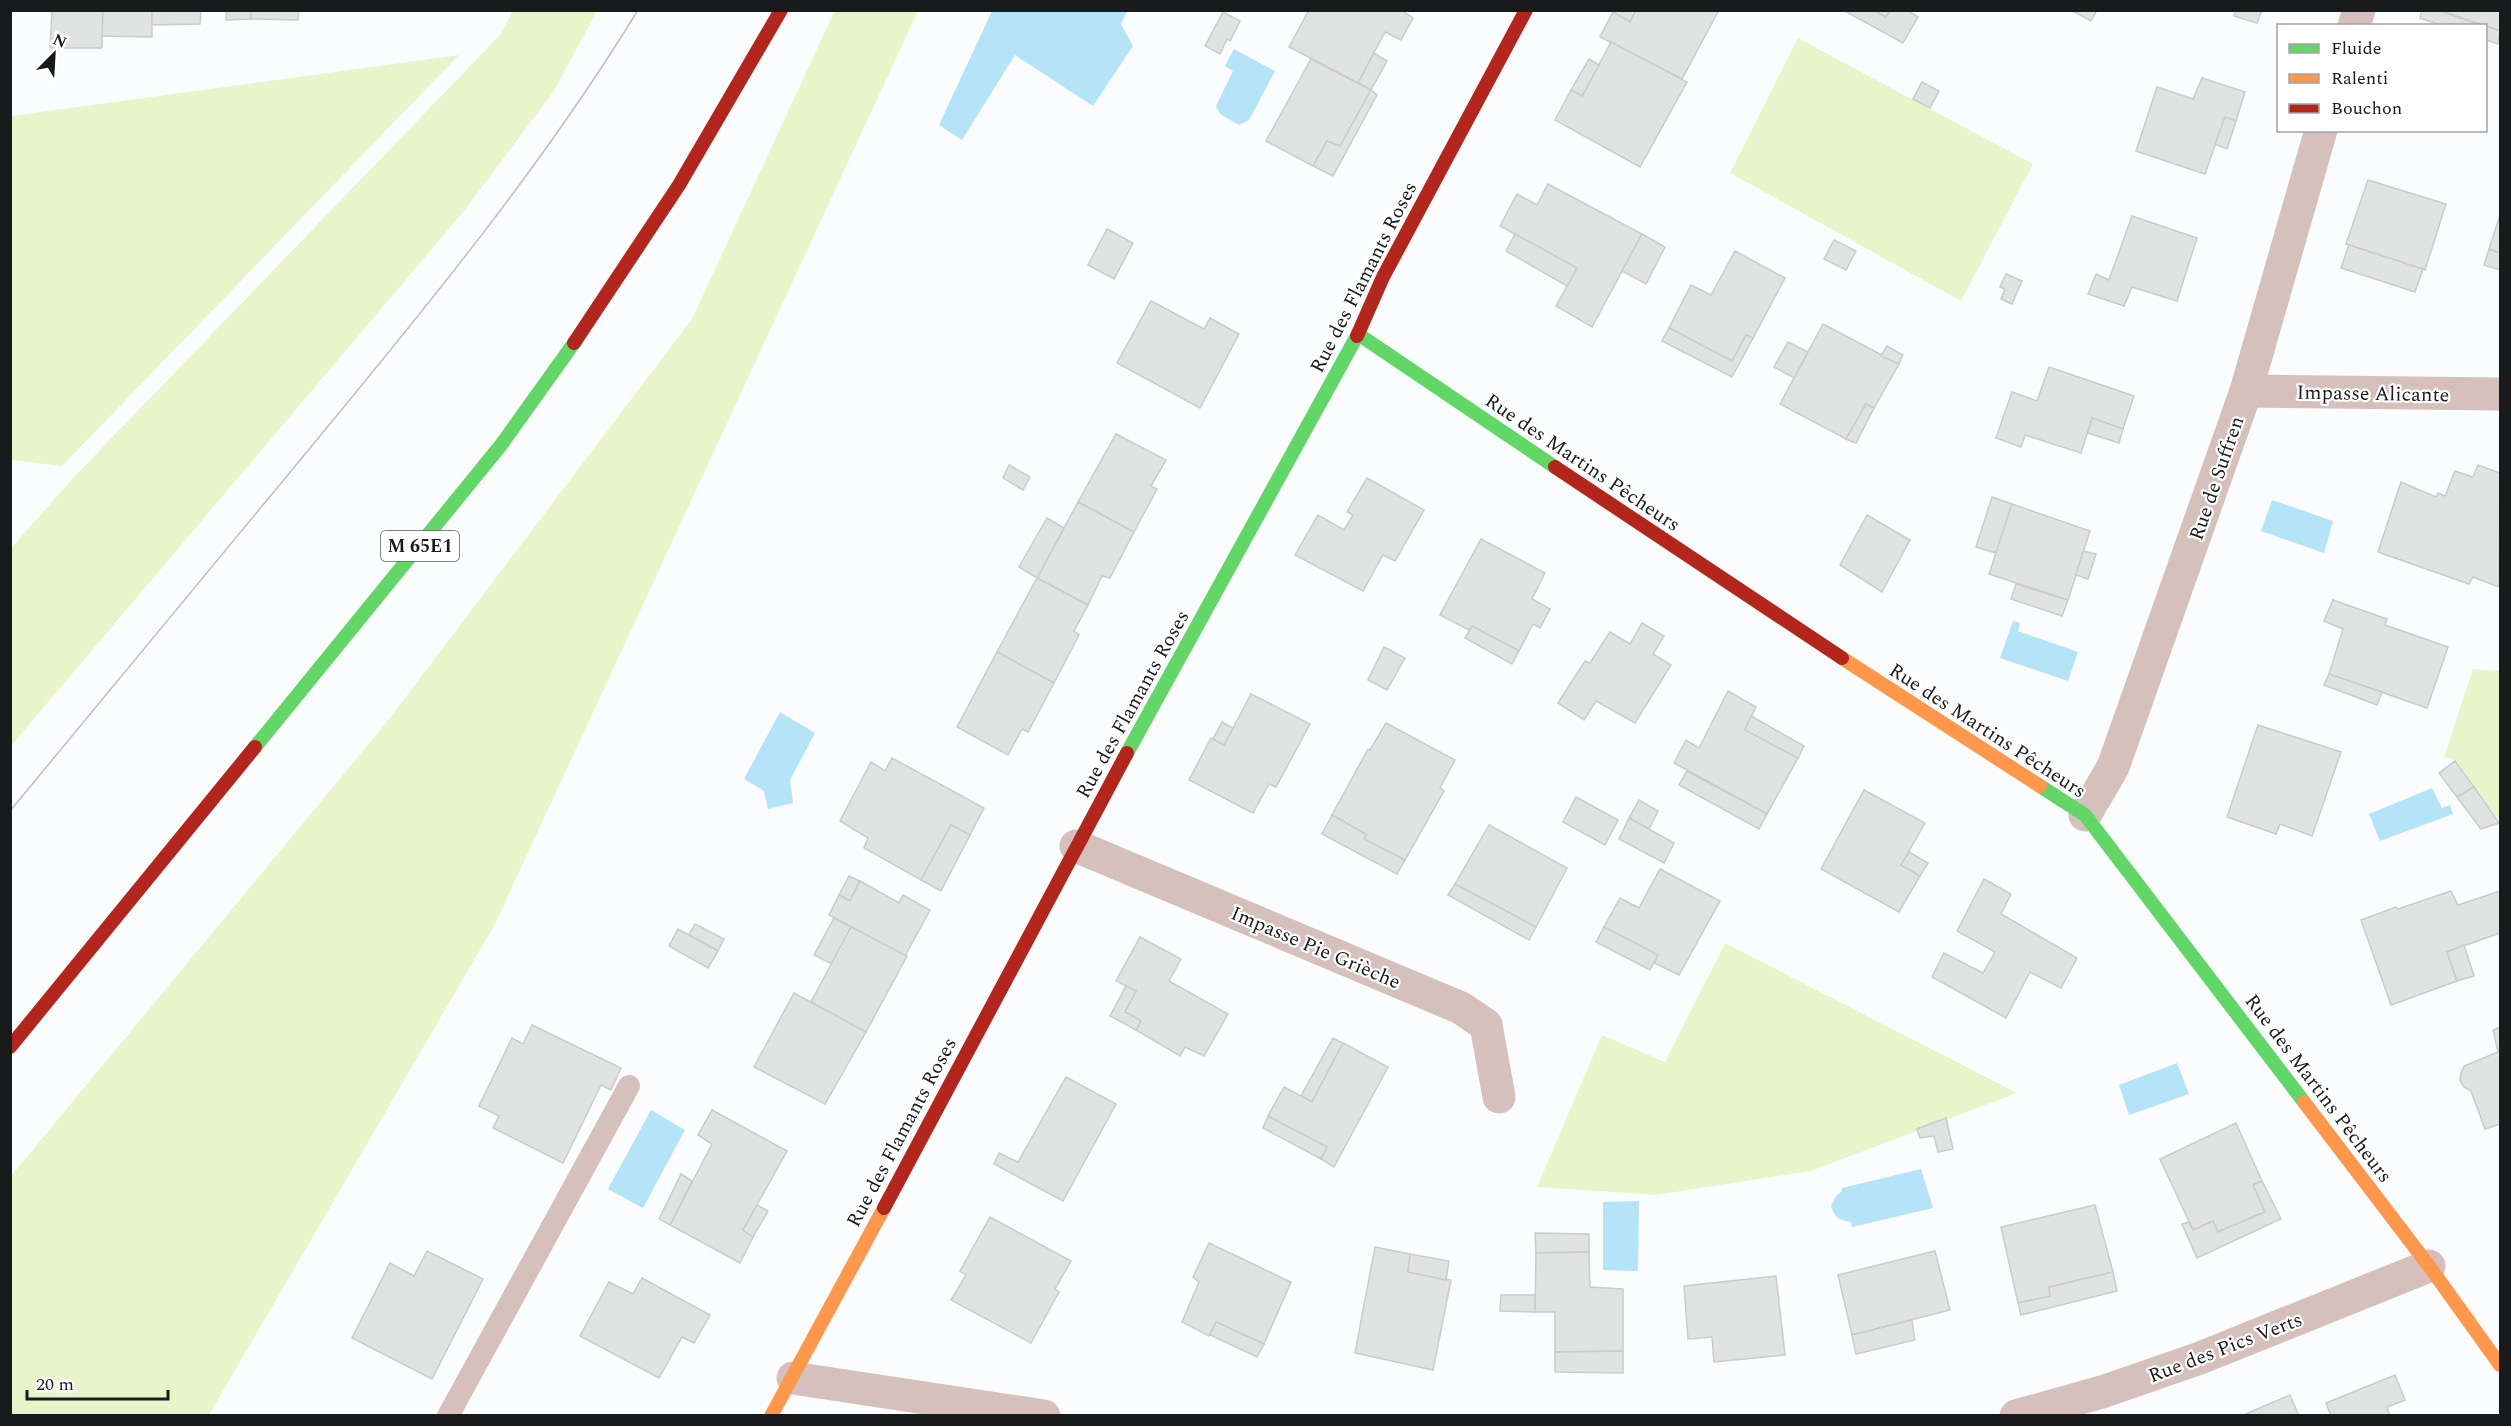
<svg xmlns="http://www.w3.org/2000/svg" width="2511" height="1426" font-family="Spectral,serif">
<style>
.green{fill:#eaf4cb}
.water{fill:#b5e3f7}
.building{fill:#e1e2e2;stroke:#cbcbcb;stroke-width:1.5}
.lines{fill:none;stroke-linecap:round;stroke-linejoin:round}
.lane{stroke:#d5c0bb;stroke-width:22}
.street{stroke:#d5c0bb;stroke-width:33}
.fast{stroke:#63d668;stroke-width:14}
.slow{stroke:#ff974d;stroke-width:14}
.jam{stroke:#b3261e;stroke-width:14}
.tram{stroke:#c3bdbd;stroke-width:1.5}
.labels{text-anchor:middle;stroke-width:4.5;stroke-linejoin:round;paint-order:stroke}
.shield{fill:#fff;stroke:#5e5f5f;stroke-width:1.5}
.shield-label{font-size:18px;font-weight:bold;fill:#191a1b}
.street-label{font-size:20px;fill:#191a1b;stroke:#fff}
</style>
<rect width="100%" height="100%" fill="#fafcfe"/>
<!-- green -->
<g class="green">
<polygon points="835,10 918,11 495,924 209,1415 11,1415 11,1176 386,723 692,319"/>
<polygon points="513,11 597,11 554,91 464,211 11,746 11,548 76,475 500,35"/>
<polygon points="1798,38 2033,164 1961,301 1730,173"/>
<polygon points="459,55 62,466 11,460 11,116"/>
<polygon points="2473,669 2500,671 2500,822 2456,761 2444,757"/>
<polygon points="1725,943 2017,1093 1811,1171 1656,1195 1537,1187 1602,1035 1665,1062"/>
</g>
<!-- water -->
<g class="water">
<polygon points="992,11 1127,11 1121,24 1133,46 1093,106 1015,55 962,140 939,125"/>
<polygon points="1234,49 1275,71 1249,120 1239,125 1220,114 1216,106 1233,71 1225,66"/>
<polygon points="2272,500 2333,521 2324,553 2261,531"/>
<polygon points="2013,621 2020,623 2018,631 2078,652 2068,681 2000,658"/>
<polygon points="780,712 815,733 790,780 793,803 768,809 764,791 744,779"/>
<polygon points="2432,788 2442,808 2450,805 2453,814 2380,841 2369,814"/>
<polygon points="2177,1063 2189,1094 2129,1115 2119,1085"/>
<polygon points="651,1110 685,1130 643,1208 608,1189"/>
<path d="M1921,1169L1933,1208L1852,1227L1851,1222C1839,1220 1835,1218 1831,1206L1836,1196L1842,1191V1188Z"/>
<polygon points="1639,1201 1638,1271 1603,1270 1603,1202"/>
</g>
<!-- building -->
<g class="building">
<polygon points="52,10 103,10 102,48 50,48"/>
<polygon points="103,10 152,10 152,37 102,36"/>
<polygon points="152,10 201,10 200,24 152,25"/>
<polygon points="227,10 251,10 251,19 226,20"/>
<polygon points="251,10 299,10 298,20 251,19"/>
<polygon points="1309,10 1401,10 1413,18 1401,40 1385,32 1358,83 1289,47"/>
<polygon points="1614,10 1636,10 1630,22 1613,12"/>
<polygon points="1636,10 1719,10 1682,79 1600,37 1613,12 1630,22"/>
<polygon points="1843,10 1873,10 1886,17 1890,10 1907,10 1918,17 1903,43"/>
<polygon points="1873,10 1890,10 1886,17"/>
<polygon points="2071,10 2097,10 2091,21"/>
<polygon points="2236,10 2262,10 2257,23 2234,16"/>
<polygon points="2422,10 2438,10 2483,26 2443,26 2420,18"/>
<polygon points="2438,10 2500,10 2500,31 2486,26"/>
<polygon points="1223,12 1240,21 1230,41 1227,39 1220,54 1205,46"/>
<polygon points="2486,26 2500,31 2498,44 2486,40"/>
<polygon points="1611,42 1687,82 1640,167 1555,120 1571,90 1582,96"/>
<polygon points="1374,53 1387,61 1371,90 1358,83"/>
<polygon points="1311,59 1371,90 1340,146 1327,141 1313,166 1266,141"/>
<polygon points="1589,59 1599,65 1582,96 1571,90"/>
<polygon points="2202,78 2245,92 2236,121 2225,117 2205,174 2136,151 2157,87 2193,99"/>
<polygon points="1922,82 1939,91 1930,108 1913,99"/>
<polygon points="1371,90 1377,95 1333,176 1313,166 1327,141 1340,146"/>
<polygon points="2225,117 2236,121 2227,149 2215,144"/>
<polygon points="2368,180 2446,204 2425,270 2346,244"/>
<polygon points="1548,184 1642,234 1592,327 1556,306 1577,268 1500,226 1517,194 1537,205"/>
<polygon points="2500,215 2500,253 2489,249"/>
<polygon points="2132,216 2197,238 2177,301 2132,287 2124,306 2088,294 2096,274 2109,280"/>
<polygon points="1107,229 1133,243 1114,279 1088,265"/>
<polygon points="1515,234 1577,268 1567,286 1506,251"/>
<polygon points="1642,234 1665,247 1646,284 1622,271"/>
<polygon points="1834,240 1856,251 1846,270 1824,259"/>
<polygon points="2349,245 2423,269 2415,292 2341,268"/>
<polygon points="2489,249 2500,253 2500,270 2484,265"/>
<polygon points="1735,251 1785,278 1753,338 1746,335 1732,361 1669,328 1691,285 1711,295"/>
<polygon points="2006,274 2022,281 2012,304 2001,299 2005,289 2000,287"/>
<polygon points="1151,301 1204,329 1210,318 1239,334 1200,408 1117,363"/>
<polygon points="1823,324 1899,364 1874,408 1866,404 1846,439 1780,404"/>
<polygon points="1669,328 1732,361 1746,335 1753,338 1732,377 1662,341"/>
<polygon points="1788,342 1808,352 1794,378 1774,367"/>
<polygon points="1887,346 1903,355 1899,364 1881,356"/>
<polygon points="2049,367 2134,396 2123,429 2092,418 2081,453 2025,435 2021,447 1996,438 2012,392 2037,401"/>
<polygon points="1866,404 1874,408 1856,443 1846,439"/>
<polygon points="2092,418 2123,429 2119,443 2088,433"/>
<polygon points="1116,434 1166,460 1151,486 1157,489 1134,532 1078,502"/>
<polygon points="1009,465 1030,477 1023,490 1003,478"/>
<polygon points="2478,465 2500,473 2499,587 2473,577 2469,584 2378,552 2401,482 2436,497 2438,493 2445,496 2455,471 2473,477"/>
<polygon points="1367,478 1424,510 1395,561 1383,555 1363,591 1295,555 1318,515 1344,530 1353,515 1347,512"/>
<polygon points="1992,497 2012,504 1996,553 1976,547"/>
<polygon points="1078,502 1134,532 1110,578 1102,576 1088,605 1037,578"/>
<polygon points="2012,504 2090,531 2068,600 1989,574"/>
<polygon points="1867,515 1910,540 1882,592 1840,565"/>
<polygon points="1047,518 1064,528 1037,578 1019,567"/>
<polygon points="1481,539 1545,573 1532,599 1550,609 1540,628 1533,624 1519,651 1472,626 1469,630 1440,615"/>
<polygon points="2083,551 2096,554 2088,579 2076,575"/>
<polygon points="1037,578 1088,605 1074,631 1079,635 1054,683 997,652"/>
<polygon points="2016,584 2068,600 2062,616 2011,599"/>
<polygon points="2333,600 2387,619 2385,625 2448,647 2427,708 2329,674 2343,629 2324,621"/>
<polygon points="1642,623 1664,636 1653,654 1671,665 1635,723 1596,701 1584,720 1558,703 1585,661 1590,663 1610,632 1630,644"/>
<polygon points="1472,626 1519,651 1512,664 1465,638"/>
<polygon points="1384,647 1405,658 1387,690 1368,680"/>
<polygon points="997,652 1054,683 1028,732 1022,729 1008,755 957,727"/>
<polygon points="2329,674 2382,692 2377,705 2324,685"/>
<polygon points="1728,691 1756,707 1745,730 1798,758 1767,814 1674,763 1686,740 1699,748"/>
<polygon points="1251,694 1310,724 1276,787 1269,784 1253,813 1189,780 1211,738 1224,745"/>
<polygon points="1751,716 1804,746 1798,758 1745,730"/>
<polygon points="1222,722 1233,728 1224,745 1213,739"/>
<polygon points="1386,723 1455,760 1440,788 1444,791 1405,860 1364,839 1366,834 1332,815 1368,749 1370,750"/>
<polygon points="2258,725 2341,752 2312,836 2280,824 2276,834 2227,817"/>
<polygon points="892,758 984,808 970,835 951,825 921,880 864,848 868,838 840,821 871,762 885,771"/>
<polygon points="2455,761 2474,787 2457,797 2439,773"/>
<polygon points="1687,771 1767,814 1759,829 1679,785"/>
<polygon points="2474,787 2499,823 2481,829 2457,797"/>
<polygon points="1864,790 1925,823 1901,865 1920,876 1899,912 1821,869"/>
<polygon points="1576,797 1618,820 1605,845 1563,822"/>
<polygon points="1639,800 1658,811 1649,829 1629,818"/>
<polygon points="1332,815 1366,834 1364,839 1405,860 1397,874 1322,834"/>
<polygon points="1629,818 1674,843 1664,863 1619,839"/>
<polygon points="951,825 970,835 941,891 921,880"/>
<polygon points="1489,825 1567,868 1536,927 1455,884"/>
<polygon points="1909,852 1928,863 1920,876 1901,865"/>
<polygon points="1660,869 1720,901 1679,975 1654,963 1658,955 1604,927 1620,898 1639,908"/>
<polygon points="849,876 860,881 850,901 839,895"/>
<polygon points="1984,879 2011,894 2001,914 2077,958 2061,988 2030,972 2006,1018 1932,977 1944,953 1983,973 1995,952 1957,931"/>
<polygon points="860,881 899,903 903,895 930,910 905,956 829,915 839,895 850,901"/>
<polygon points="1455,884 1536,927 1529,940 1448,895"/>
<polygon points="2451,891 2458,905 2500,891 2500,933 2447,952 2457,981 2391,1005 2361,920 2396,907 2398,909"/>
<polygon points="834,918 851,927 832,964 814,955"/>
<polygon points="695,924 724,939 718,951 689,935"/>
<polygon points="851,927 907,956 866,1032 811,1002"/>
<polygon points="1604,927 1658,955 1650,970 1596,942"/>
<polygon points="678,929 718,951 708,968 669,946"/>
<polygon points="1140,937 1181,959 1169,981 1228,1014 1204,1056 1185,1047 1180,1056 1136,1030 1141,1021 1125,1012 1136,991 1116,981"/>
<polygon points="2464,945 2474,976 2457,981 2447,952"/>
<polygon points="1126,986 1136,991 1125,1012 1141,1021 1136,1030 1110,1016"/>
<polygon points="794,993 866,1032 825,1104 754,1067"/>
<polygon points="532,1025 621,1068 611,1090 601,1085 563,1163 493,1128 499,1116 479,1106 512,1038 523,1044"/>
<polygon points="2500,1027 2500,1124 2485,1129 2471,1091 2464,1087 2460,1080 2461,1073 2464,1066 2498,1052 2493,1030"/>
<polygon points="1333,1038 1343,1043 1312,1102 1301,1096"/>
<polygon points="1343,1043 1388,1067 1334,1167 1321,1159 1327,1147 1268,1116 1284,1087 1312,1102"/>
<polygon points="1066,1077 1116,1104 1063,1201 994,1164 999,1153 1018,1162"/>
<polygon points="712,1110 787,1151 743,1230 753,1237 740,1263 670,1225 712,1144 698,1135"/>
<polygon points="1268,1116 1327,1147 1321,1159 1263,1128"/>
<polygon points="1946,1118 1953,1149 1938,1152 1934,1136 1920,1138 1917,1129"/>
<polygon points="2236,1123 2262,1181 2253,1185 2265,1212 2218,1232 2213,1221 2193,1230 2160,1159"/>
<polygon points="681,1174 692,1181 670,1225 659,1219"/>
<polygon points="2262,1181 2281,1219 2197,1258 2182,1224 2189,1222 2193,1230 2213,1221 2218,1232 2265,1212 2253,1185"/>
<polygon points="757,1205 768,1211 753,1237 743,1230"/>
<polygon points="2095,1205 2113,1272 2049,1287 2050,1296 2018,1303 2001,1227"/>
<polygon points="990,1217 1071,1261 1055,1289 1059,1292 1031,1343 951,1300 966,1275 960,1271"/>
<polygon points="1535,1233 1589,1234 1589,1252 1536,1253"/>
<polygon points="1209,1243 1291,1282 1264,1344 1216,1322 1209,1336 1182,1322 1199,1282 1193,1277"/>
<polygon points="1375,1247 1410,1254 1408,1272 1451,1280 1433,1370 1355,1353"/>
<polygon points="427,1251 483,1279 432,1379 352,1338 390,1263 414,1276"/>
<polygon points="1935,1251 1950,1310 1852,1335 1838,1275"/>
<polygon points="1589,1252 1590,1287 1623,1289 1623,1351 1555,1352 1555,1312 1535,1312 1536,1253"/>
<polygon points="1410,1254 1449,1261 1446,1280 1408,1272"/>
<polygon points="2113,1272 2117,1291 2021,1315 2018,1303 2050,1296 2049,1287"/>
<polygon points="1776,1276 1785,1355 1714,1362 1712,1337 1688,1339 1684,1286"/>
<polygon points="642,1278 710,1315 694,1343 682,1337 659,1378 580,1336 609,1282 633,1294"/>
<polygon points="1501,1295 1535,1295 1535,1312 1500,1311"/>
<polygon points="1912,1320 1915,1340 1856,1354 1852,1335"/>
<polygon points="1216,1322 1264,1344 1257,1357 1210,1335"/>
<polygon points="1623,1351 1623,1373 1555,1372 1555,1352"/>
<polygon points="2395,1375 2405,1400 2387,1407 2390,1416 2331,1416 2326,1403"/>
<polygon points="2290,1395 2299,1416 2241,1416"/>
</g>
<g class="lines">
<!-- lane -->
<polyline class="lane" points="448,1416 629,1086"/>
<!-- street -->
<g class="street">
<polyline points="2354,26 2359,10"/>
<polyline points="2246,391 2500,394"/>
<polyline points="2085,815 2113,767 2246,391 2321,130"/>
<polyline points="1076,846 1461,1008 1486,1025 1499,1097"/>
<polyline points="793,1378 1044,1416"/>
<polyline points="2016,1416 2102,1392 2200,1358 2429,1266"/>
</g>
<!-- fast -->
<g class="fast">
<polyline points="1358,334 1555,467"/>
<polyline points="255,747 501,445 574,343"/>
<polyline points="1127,753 1357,336"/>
<polyline points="2040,786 2085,815 2304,1102"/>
</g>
<!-- slow -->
<g class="slow">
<polyline points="1842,658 2040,786"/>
<polyline points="2304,1102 2429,1266 2500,1365"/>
<polyline points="771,1416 884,1208"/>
</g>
<!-- jam -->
<g class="jam">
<polyline points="1357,336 1383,277 1526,10"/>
<polyline points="574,343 679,185 781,10"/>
<polyline points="1555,467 1842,658"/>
<polyline points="10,1047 255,747"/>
<polyline points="884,1208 1127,753"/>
</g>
<!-- tram -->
<path class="tram" d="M10,811C114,686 217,561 320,436C433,299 545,162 638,10"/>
</g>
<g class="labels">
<!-- shield labels -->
<rect class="shield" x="381" y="531" width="78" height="30" rx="4.5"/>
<g class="shield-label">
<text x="420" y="552">M 65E1</text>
</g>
<!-- street labels -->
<g class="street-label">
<text transform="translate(1363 277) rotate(-63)" y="7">Rue des Flamants Roses</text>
<text transform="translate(2373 393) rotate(1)" y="7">Impasse Alicante</text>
<text transform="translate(1583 462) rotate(34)" y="7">Rue des Martins Pêcheurs</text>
<text transform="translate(2216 478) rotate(-71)" y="7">Rue de Suffren</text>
<text transform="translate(1132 704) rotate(-61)" y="7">Rue des Flamants Roses</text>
<text transform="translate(1988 730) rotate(33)" y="7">Rue des Martins Pêcheurs</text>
<text transform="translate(1316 947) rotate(23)" y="7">Impasse Pie Grièche</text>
<text transform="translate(2319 1088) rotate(53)" y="7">Rue des Martins Pêcheurs</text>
<text transform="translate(901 1132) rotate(-62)" y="7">Rue des Flamants Roses</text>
<text transform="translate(2225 1347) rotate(-21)" y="7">Rue des Pics Verts</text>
</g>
</g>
<!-- border -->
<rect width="2511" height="1426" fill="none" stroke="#191a1b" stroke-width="24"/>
<!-- legend -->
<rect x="2277" y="24" width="210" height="108" fill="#ffffff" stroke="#a3a3a4" stroke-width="1.5"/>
<rect x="2289" y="44" width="30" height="9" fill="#63d668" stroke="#a3a3a4" stroke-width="1.5"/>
<text x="2331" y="54" font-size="18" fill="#191a1b">Fluide</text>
<rect x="2289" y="74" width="30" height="9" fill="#ff974d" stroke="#a3a3a4" stroke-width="1.5"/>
<text x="2331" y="84" font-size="18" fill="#191a1b">Ralenti</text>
<rect x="2289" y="104" width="30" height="9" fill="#b3261e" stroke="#a3a3a4" stroke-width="1.5"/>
<text x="2331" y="114" font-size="18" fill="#191a1b">Bouchon</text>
<!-- north arrow -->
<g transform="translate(54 54) rotate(24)" stroke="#ffffff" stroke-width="4.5" paint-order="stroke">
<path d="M0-4.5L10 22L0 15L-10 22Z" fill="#191a1b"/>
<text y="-9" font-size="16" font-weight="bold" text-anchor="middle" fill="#191a1b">N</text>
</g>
<!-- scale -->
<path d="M27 1390v9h141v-9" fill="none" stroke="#191a1b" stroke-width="3"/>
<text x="36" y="1390" font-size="18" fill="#191a1b" stroke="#ffffff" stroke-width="4.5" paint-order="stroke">20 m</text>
</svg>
